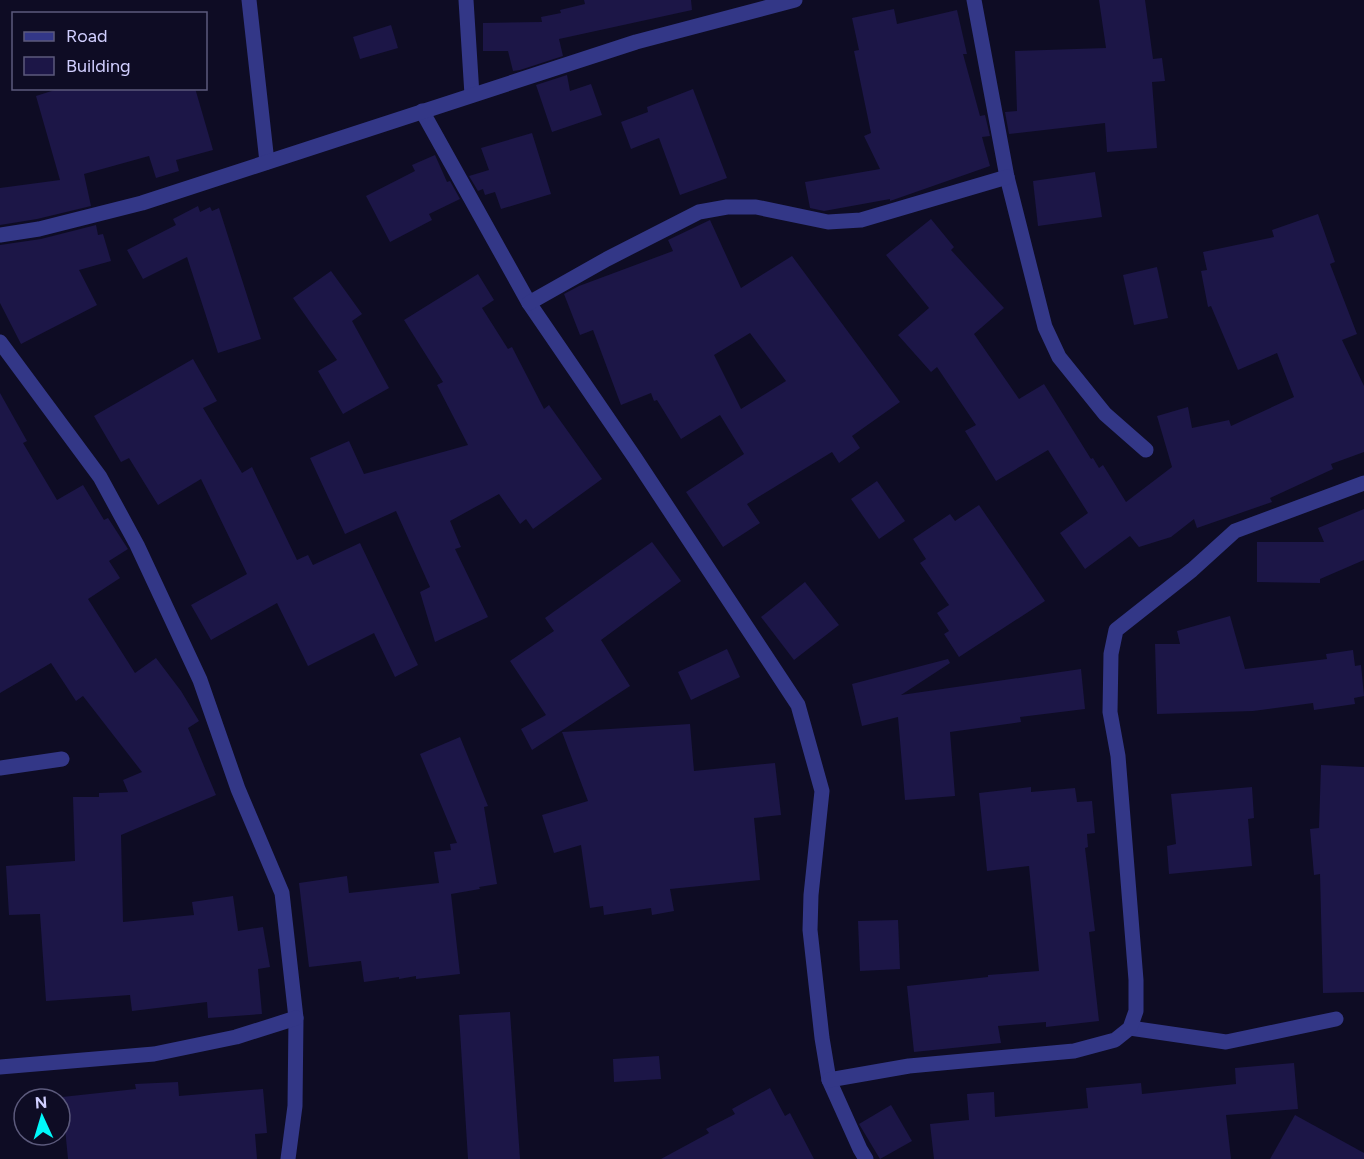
<svg xmlns="http://www.w3.org/2000/svg" width="1364" height="1159" font-family="Figtree,sans-serif">
<style>
.building{fill:#1c1647;fill-rule:evenodd}
.lines{fill:none;stroke-linecap:round;stroke-linejoin:round}
.minor{stroke:#333787;stroke-width:15}
</style>
<rect width="100%" height="100%" fill="#0e0c24"/>
<!-- building -->
<g class="building">
<polygon points="584,0 691,0 692,10 559,39 563,56 520,70 513,71 508,51 483,51 483,23 542,22 541,17 561,13 560,10 585,4"/>
<polygon points="1099,0 1145,0 1153,59 1162,58 1165,81 1152,82 1157,148 1107,152 1105,123 1009,134 1005,112 1017,111 1015,51 1106,48"/>
<polygon points="894,9 897,24 957,10 967,54 963,54 980,116 985,115 990,136 982,137 990,166 890,201 890,199 824,211 810,208 805,182 880,169 864,136 871,133 854,51 859,50 852,18"/>
<polygon points="391,25 398,48 360,59 353,37"/>
<polygon points="567,75 570,91 591,84 602,115 552,132 536,85"/>
<polygon points="61,88 195,88 213,150 176,160 179,171 156,178 149,156 84,174 91,206 37,219 0,225 0,188 60,180 36,96"/>
<polygon points="693,89 727,178 680,195 659,138 631,149 621,122 648,112 647,107"/>
<polygon points="532,133 551,194 501,209 495,192 485,195 483,189 478,191 469,176 489,170 481,148"/>
<polygon points="435,155 447,182 450,181 460,199 429,214 432,220 390,242 366,196 415,171 412,165"/>
<polygon points="1095,172 1102,217 1038,226 1033,181"/>
<polygon points="198,206 200,212 210,207 212,211 219,208 261,339 218,353 187,257 143,279 127,250 176,225 173,219"/>
<polygon points="1318,214 1335,262 1330,264 1357,334 1342,340 1364,386 1364,452 1331,464 1333,469 1270,498 1272,502 1197,528 1194,519 1171,537 1139,547 1130,536 1085,569 1060,533 1088,513 1048,450 996,481 965,431 976,425 937,367 931,372 898,335 929,308 886,255 931,219 954,247 951,250 1004,308 974,334 1019,399 1044,384 1091,459 1093,458 1099,468 1103,465 1126,502 1172,467 1157,416 1188,407 1192,428 1229,420 1231,426 1294,397 1277,353 1238,370 1211,306 1208,307 1201,271 1207,270 1203,252 1274,237 1272,230"/>
<path d="M710,220L741,288L792,256L900,402L852,436L860,448L839,463L832,452L747,504L760,523L723,547L686,492L744,454L720,415L681,439L657,400L654,401L651,393L621,405L593,330L580,335L564,294L579,286L673,251L668,240ZM750,333L786,381L741,409L714,355Z"/>
<polygon points="96,225 98,235 103,234 111,261 79,270 97,305 21,344 0,303 0,245 41,239"/>
<polygon points="1157,267 1168,318 1134,325 1123,275"/>
<polygon points="331,271 362,314 352,321 389,388 343,414 318,371 337,360 293,298"/>
<polygon points="478,274 494,300 482,308 508,349 512,347 544,409 549,405 602,479 533,529 526,519 520,524 499,494 450,521 461,547 455,549 488,617 435,642 420,592 430,587 396,511 345,534 310,458 349,441 364,474 468,445 437,385 443,382 404,320"/>
<polygon points="193,359 217,401 203,408 242,473 252,467 297,560 308,555 313,565 360,543 418,665 395,677 374,633 308,666 277,603 211,640 191,605 247,574 201,479 158,505 129,458 121,462 94,416"/>
<polygon points="0,393 27,441 23,443 57,500 83,485 104,520 108,518 128,549 109,561 120,578 88,599 135,673 156,658 181,691 199,721 188,728 216,795 121,835 123,922 194,915 192,902 233,896 238,931 263,927 270,967 258,969 262,1014 208,1018 207,1002 132,1011 130,995 46,1001 40,914 9,915 6,866 75,861 73,797 99,797 99,793 128,792 123,780 142,772 83,696 76,701 51,663 0,693"/>
<polygon points="877,481 905,521 879,539 851,499"/>
<polygon points="979,505 1045,601 959,657 944,634 949,631 937,613 949,605 920,563 926,559 913,539 950,514 955,521"/>
<polygon points="1364,509 1364,560 1320,579 1320,583 1257,582 1257,542 1324,542 1318,528"/>
<polygon points="652,542 681,581 601,640 630,686 532,750 521,729 546,715 510,661 554,631 545,618"/>
<polygon points="805,582 839,625 794,660 761,617"/>
<polygon points="1230,616 1245,669 1327,659 1326,654 1353,650 1355,666 1361,665 1364,696 1354,698 1355,704 1314,710 1313,703 1253,711 1157,714 1155,644 1180,644 1177,631"/>
<polygon points="727,649 740,677 691,700 678,672"/>
<polygon points="948,659 950,663 901,695 1081,669 1085,709 1020,717 1021,722 950,732 955,796 905,800 898,717 862,726 852,684"/>
<polygon points="690,724 694,771 775,763 781,815 754,818 760,880 670,889 674,911 652,915 651,908 604,915 603,906 590,908 581,845 554,853 542,815 588,801 562,732"/>
<polygon points="460,737 488,806 484,807 497,884 479,887 480,889 451,894 460,974 416,979 416,976 399,979 399,977 364,982 361,961 309,967 299,883 347,876 349,893 439,883 434,852 451,850 450,844 457,843 420,754"/>
<polygon points="1321,765 1364,767 1364,992 1323,993 1320,874 1314,875 1310,829 1319,828"/>
<polygon points="1031,787 1031,792 1075,788 1077,802 1092,801 1095,833 1087,834 1088,847 1085,848 1095,931 1089,932 1099,1021 1046,1027 1046,1022 998,1026 1001,1043 914,1052 907,986 988,977 988,975 1039,971 1029,866 987,871 979,793"/>
<polygon points="1252,787 1254,818 1248,819 1252,866 1169,874 1167,846 1176,844 1171,794"/>
<polygon points="898,920 900,969 860,971 858,921"/>
<polygon points="510,1012 520,1159 468,1159 459,1015"/>
<polygon points="659,1056 661,1079 614,1082 613,1059"/>
<polygon points="1294,1063 1298,1109 1226,1115 1231,1159 934,1159 930,1124 969,1120 967,1094 994,1092 995,1117 1088,1108 1086,1088 1141,1083 1142,1094 1236,1084 1235,1068"/>
<polygon points="178,1082 179,1096 263,1089 267,1133 255,1134 257,1159 68,1159 62,1097 136,1089 135,1084"/>
<polygon points="770,1088 785,1116 790,1113 814,1159 661,1159 709,1133 706,1129 735,1114 732,1109"/>
<polygon points="891,1105 912,1141 880,1159 859,1124"/>
<polygon points="1295,1115 1364,1153 1364,1159 1270,1159"/>
</g>
<g class="lines">
<!-- minor -->
<g class="minor">
<polyline points="249,0 267,162"/>
<polyline points="466,0 472,95"/>
<polyline points="974,0 1007,177 1045,327 1059,357 1105,414 1146,450"/>
<polyline points="422,111 529,303 635,458 798,705 822,791 811,895 810,930 822,1038 829,1080 860,1149 866,1159"/>
<polyline points="0,235 39,229 142,203 636,42 795,0"/>
<polyline points="529,303 607,259 699,212 727,207 756,207 828,222 861,220 1007,177"/>
<polyline points="0,342 100,477 137,545 200,680 238,789 282,893 296,1018 295,1106 288,1159"/>
<polyline points="0,768 62,759"/>
<polyline points="1130,1028 1226,1042 1336,1019"/>
<polyline points="0,1067 154,1054 236,1037 296,1018"/>
<polyline points="829,1080 909,1066 1074,1051 1115,1040 1130,1028 1136,1011 1136,980 1118,756 1110,712 1111,654 1116,630 1192,570 1235,531 1364,483"/>
</g>
</g>
<!-- legend -->
<rect x="12" y="12" width="195" height="78" fill="#0e0c24" stroke="#5c5a7c" stroke-width="1.5"/>
<rect x="24" y="32" width="30" height="9" fill="#333787" stroke="#5c5a7c" stroke-width="1.5"/>
<text x="66" y="42" font-size="18" fill="#d1cfff">Road</text>
<rect x="24" y="57" width="30" height="18" fill="#1c1647" stroke="#5c5a7c" stroke-width="1.5"/>
<text x="66" y="72" font-size="18" fill="#d1cfff">Building</text>
<!-- north arrow -->
<g transform="translate(42 1117) rotate(356)"><circle r="28" fill="#0e0c24" stroke="#5c5a7c" stroke-width="1.5"/>
<path d="M0-4.5L10 22L0 15L-10 22Z" fill="#00f8fa"/>
<text y="-9" font-size="16" font-weight="bold" text-anchor="middle" fill="#d1cfff">N</text>
</g>
</svg>
